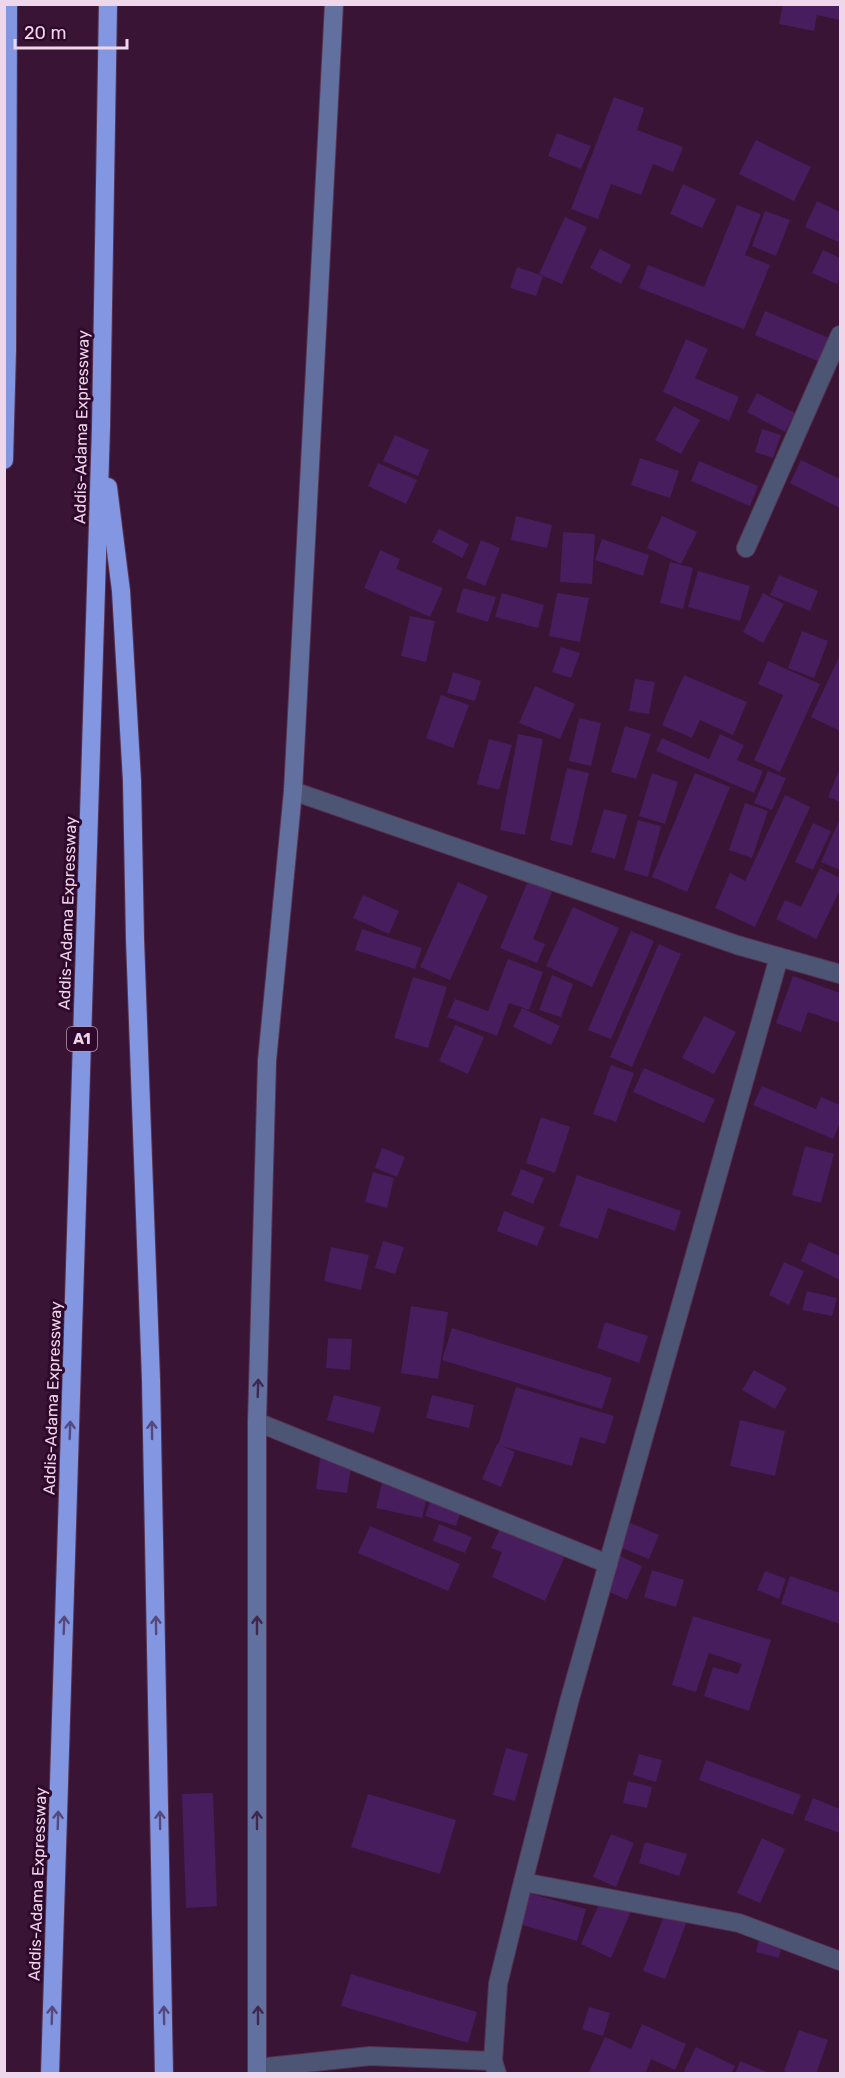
<svg xmlns="http://www.w3.org/2000/svg" width="845" height="2078" font-family="Rubik,sans-serif">
<style>
.building{fill:#471d5d}
.lines{fill:none;stroke-linecap:round;stroke-linejoin:round}
.lane-casing{stroke:#563352;stroke-width:20}
.street-casing{stroke:#563352;stroke-width:20}
.secondary-casing{stroke:#563352;stroke-width:20}
.highway-casing{stroke:#563352;stroke-width:20}
.lane{stroke:#4c5573;stroke-width:18}
.street{stroke:#4c5573;stroke-width:18}
.secondary{stroke:#6270a0;stroke-width:18}
.highway{stroke:#8296e1;stroke-width:18}
.oneway{stroke:#3e284e}
.oneway2{stroke:#54487d}
.labels{text-anchor:middle;stroke-width:6;stroke-linejoin:round;paint-order:stroke}
.shield{fill:#2e092b;stroke:#b599b1;stroke-width:1.5}
.shield-label{font-size:15px;font-weight:bold;fill:#efd7eb}
.street-label{font-size:16px;fill:#efd7eb;stroke:#2e092b}
</style>
<rect width="100%" height="100%" fill="#391435"/>
<!-- building -->
<g class="building">
<polygon points="783,4 840,4 840,20 817,15 814,31 779,24"/>
<polygon points="614,97 644,108 637,130 683,147 673,172 653,164 641,195 611,184 598,219 571,209"/>
<polygon points="557,133 591,146 581,169 548,156"/>
<polygon points="756,140 811,167 794,201 739,174"/>
<polygon points="683,184 716,199 702,228 670,214"/>
<polygon points="817,201 840,212 840,237 838,242 805,227"/>
<polygon points="737,205 761,214 745,255 770,265 744,329 639,288 648,265 704,287"/>
<polygon points="765,211 790,220 776,256 752,246"/>
<polygon points="565,217 587,227 562,284 539,274"/>
<polygon points="600,249 631,265 621,284 590,268"/>
<polygon points="823,250 840,258 840,276 837,284 812,273"/>
<polygon points="517,267 543,276 536,296 510,288"/>
<polygon points="765,311 829,338 820,362 755,335"/>
<polygon points="686,339 708,349 695,378 739,397 729,421 663,392"/>
<polygon points="757,393 795,413 785,432 747,412"/>
<polygon points="674,406 700,420 681,454 655,440"/>
<polygon points="762,429 781,435 773,458 755,452"/>
<polygon points="395,435 429,450 418,476 383,461"/>
<polygon points="640,458 679,471 670,498 631,485"/>
<polygon points="801,460 840,479 840,508 790,483"/>
<polygon points="699,461 758,486 750,506 691,481"/>
<polygon points="378,463 417,480 406,504 368,486"/>
<polygon points="516,516 552,525 547,548 511,540"/>
<polygon points="662,516 697,532 681,564 647,548"/>
<polygon points="439,529 469,544 462,558 432,542"/>
<polygon points="563,532 595,534 592,584 560,582"/>
<polygon points="602,539 649,555 643,576 595,560"/>
<polygon points="481,540 500,548 485,586 466,578"/>
<polygon points="380,550 400,559 396,569 443,588 430,617 364,588"/>
<polygon points="670,562 693,568 683,609 660,603"/>
<polygon points="698,571 750,586 740,621 688,607"/>
<polygon points="779,575 818,591 810,611 770,595"/>
<polygon points="463,588 496,597 488,622 456,612"/>
<polygon points="502,593 544,605 538,628 495,617"/>
<polygon points="557,593 589,598 580,642 549,636"/>
<polygon points="763,593 784,604 763,643 743,632"/>
<polygon points="410,616 435,621 426,662 401,656"/>
<polygon points="802,631 828,641 814,678 788,668"/>
<polygon points="561,647 580,653 571,678 552,672"/>
<polygon points="840,655 840,731 811,717"/>
<polygon points="768,661 820,684 780,772 754,760 783,695 758,684"/>
<polygon points="453,672 481,681 475,701 447,693"/>
<polygon points="684,675 747,702 733,735 700,720 692,738 662,725"/>
<polygon points="635,679 655,682 649,714 629,711"/>
<polygon points="535,686 575,704 560,739 519,723"/>
<polygon points="441,695 469,705 453,748 426,738"/>
<polygon points="579,718 601,723 591,766 569,761"/>
<polygon points="625,726 651,734 636,779 611,772"/>
<polygon points="518,734 543,739 525,835 500,830"/>
<polygon points="720,734 744,745 737,760 763,771 754,793 656,751 662,738 709,759"/>
<polygon points="489,739 512,745 499,790 477,784"/>
<polygon points="567,768 589,773 572,846 550,840"/>
<polygon points="840,768 840,802 828,797"/>
<polygon points="768,771 786,778 772,810 754,803"/>
<polygon points="652,773 678,782 665,824 639,816"/>
<polygon points="695,773 730,787 687,892 652,877"/>
<polygon points="785,795 810,807 755,927 715,908 730,873 745,881"/>
<polygon points="745,803 768,811 752,858 729,850"/>
<polygon points="604,809 627,815 615,859 591,852"/>
<polygon points="638,820 661,826 648,877 624,870"/>
<polygon points="813,823 831,831 813,870 795,862"/>
<polygon points="838,823 840,824 840,870 821,862"/>
<polygon points="820,868 840,878 840,890 816,939 776,919 785,900 801,907"/>
<polygon points="528,881 552,892 533,939 545,944 537,963 500,948"/>
<polygon points="458,882 488,896 450,980 420,967"/>
<polygon points="363,895 399,911 389,934 353,918"/>
<polygon points="573,907 619,928 592,987 546,966"/>
<polygon points="362,929 422,948 415,969 355,950"/>
<polygon points="631,931 654,941 611,1039 588,1030"/>
<polygon points="659,944 681,954 632,1067 610,1057"/>
<polygon points="508,959 543,972 529,1010 509,1003 497,1036 447,1017 455,999 488,1011"/>
<polygon points="552,975 573,984 561,1017 539,1010"/>
<polygon points="793,976 840,993 840,1023 808,1012 801,1032 776,1023"/>
<polygon points="413,977 447,987 428,1048 394,1038"/>
<polygon points="522,1008 560,1026 551,1045 513,1027"/>
<polygon points="704,1016 736,1032 714,1074 682,1058"/>
<polygon points="455,1025 484,1037 468,1074 439,1061"/>
<polygon points="611,1065 634,1073 616,1122 593,1114"/>
<polygon points="644,1068 715,1099 704,1123 633,1092"/>
<polygon points="762,1086 816,1109 821,1097 840,1105 840,1123 833,1139 753,1105"/>
<polygon points="541,1117 570,1127 555,1173 526,1163"/>
<polygon points="805,1146 834,1154 821,1203 792,1195"/>
<polygon points="382,1148 405,1157 397,1177 375,1168"/>
<polygon points="521,1169 544,1178 533,1204 511,1195"/>
<polygon points="373,1172 394,1178 387,1208 365,1202"/>
<polygon points="577,1175 681,1211 675,1231 608,1208 598,1239 559,1226"/>
<polygon points="504,1211 545,1227 537,1246 497,1231"/>
<polygon points="383,1241 404,1247 395,1274 375,1268"/>
<polygon points="809,1242 840,1256 840,1280 801,1261"/>
<polygon points="331,1247 369,1255 361,1290 324,1281"/>
<polygon points="784,1262 804,1271 789,1305 769,1295"/>
<polygon points="807,1291 837,1298 832,1316 802,1310"/>
<polygon points="411,1306 448,1312 438,1379 401,1373"/>
<polygon points="605,1322 648,1336 639,1363 597,1348"/>
<polygon points="452,1328 612,1378 602,1409 442,1360"/>
<polygon points="328,1338 352,1339 350,1370 326,1368"/>
<polygon points="754,1370 787,1388 775,1409 742,1390"/>
<polygon points="516,1387 614,1416 605,1444 580,1437 572,1466 498,1445"/>
<polygon points="334,1395 381,1407 374,1433 327,1420"/>
<polygon points="432,1395 474,1405 469,1428 426,1418"/>
<polygon points="740,1420 785,1431 775,1476 730,1466"/>
<polygon points="497,1444 515,1452 501,1487 482,1479"/>
<polygon points="321,1450 353,1454 347,1493 316,1489"/>
<polygon points="382,1483 428,1493 422,1518 376,1508"/>
<polygon points="433,1494 464,1503 456,1526 425,1516"/>
<polygon points="504,1520 568,1549 545,1601 492,1577 502,1552 491,1548"/>
<polygon points="628,1522 659,1535 649,1559 619,1547"/>
<polygon points="439,1524 472,1537 465,1553 433,1541"/>
<polygon points="370,1526 460,1564 448,1591 358,1553"/>
<polygon points="616,1554 642,1566 627,1600 601,1588"/>
<polygon points="652,1570 684,1580 676,1607 644,1597"/>
<polygon points="765,1571 786,1579 779,1599 757,1590"/>
<polygon points="790,1576 840,1593 840,1624 781,1604"/>
<polygon points="693,1616 771,1640 749,1711 704,1696 713,1667 738,1674 742,1664 709,1653 696,1692 672,1685"/>
<polygon points="506,1748 528,1754 515,1801 493,1795"/>
<polygon points="639,1754 662,1760 656,1782 633,1775"/>
<polygon points="706,1760 801,1795 793,1815 699,1780"/>
<polygon points="628,1781 652,1787 647,1808 623,1803"/>
<polygon points="213,1793 217,1906 186,1908 182,1794"/>
<polygon points="368,1794 456,1820 440,1874 351,1847"/>
<polygon points="813,1798 840,1809 840,1833 804,1820"/>
<polygon points="611,1834 634,1843 616,1887 593,1877"/>
<polygon points="762,1838 785,1849 760,1903 737,1893"/>
<polygon points="645,1842 687,1854 679,1876 639,1863"/>
<polygon points="525,1892 586,1909 577,1941 516,1923"/>
<polygon points="602,1898 631,1911 611,1958 581,1944"/>
<polygon points="667,1908 689,1916 665,1979 643,1971"/>
<polygon points="763,1924 785,1929 779,1958 756,1952"/>
<polygon points="351,1974 477,2012 468,2043 341,2006"/>
<polygon points="589,2007 610,2013 603,2036 582,2029"/>
<polygon points="642,2024 686,2044 675,2070 651,2059 645,2074 588,2074 605,2037 631,2049"/>
<polygon points="799,2030 828,2040 816,2074 791,2074 784,2071"/>
<polygon points="696,2047 735,2066 731,2074 689,2074 684,2071"/>
<polygon points="740,2061 769,2073 769,2074 735,2074"/>
</g>
<g class="lines">
<defs>
<polyline id="lane" points="258,2068 370,2056 493,2061"/>
<g id="street">
<polyline points="746,548 840,335"/>
<polyline points="293,791 737,945 840,974"/>
<polyline points="257,1422 608,1564"/>
<polyline points="523,1882 739,1923 840,1961"/>
<polyline points="497,2074 493,2061 498,1984 523,1882 569,1702 779,957"/>
</g>
<polyline id="secondary" points="257,2074 257,1422 267,1061 293,791 334,4"/>
<g id="highway">
<polyline points="4,460 7,350 8,4"/>
<polyline points="108,487 121,591 132,781 135,939 151,1380 164,2074"/>
<polyline points="50,2074 101,427 108,4"/>
</g>
</defs>
<!-- lane casing -->
<use href="#lane" class="lane-casing"/>
<!-- street casing -->
<use href="#street" class="street-casing"/>
<!-- secondary casing -->
<use href="#secondary" class="secondary-casing"/>
<!-- highway casing -->
<use href="#highway" class="highway-casing"/>
<!-- lane -->
<use href="#lane" class="lane"/>
<!-- street -->
<use href="#street" class="street"/>
<!-- secondary -->
<use href="#secondary" class="secondary"/>
<!-- highway -->
<use href="#highway" class="highway"/>
</g>
<!-- one-way arrows -->
<defs><path id="oneway-shaft" d="M-6 0H5M1.5-3L5.5 0L1.5 3" fill="none" stroke-width="1.6" stroke-linecap="round" stroke-linejoin="round" transform="scale(1.5)"/></defs>
<g class="oneway">
<use href="#oneway-shaft" transform="translate(258 1388) rotate(-88)"/>
<use href="#oneway-shaft" transform="translate(257 1625) rotate(-90)"/>
<use href="#oneway-shaft" transform="translate(257 1820) rotate(-90)"/>
<use href="#oneway-shaft" transform="translate(258 2015) rotate(-90)"/>
</g>
<g class="oneway2">
<use href="#oneway-shaft" transform="translate(70 1430) rotate(-88)"/>
<use href="#oneway-shaft" transform="translate(152 1430) rotate(-91)"/>
<use href="#oneway-shaft" transform="translate(64 1625) rotate(-88)"/>
<use href="#oneway-shaft" transform="translate(156 1625) rotate(-91)"/>
<use href="#oneway-shaft" transform="translate(58 1820) rotate(-88)"/>
<use href="#oneway-shaft" transform="translate(160 1820) rotate(-91)"/>
<use href="#oneway-shaft" transform="translate(52 2015) rotate(-88)"/>
<use href="#oneway-shaft" transform="translate(164 2015) rotate(-91)"/>
</g>
<g class="labels">
<!-- shield labels -->
<rect class="shield" x="67" y="1027" width="30" height="24" rx="4.5"/>
<g class="shield-label">
<text x="82" y="1044">A1</text>
</g>
<!-- street labels -->
<g class="street-label">
<text transform="translate(81 427) rotate(-89)" y="6">Addis-Adama Expressway</text>
<text transform="translate(67 913) rotate(-88)" y="6">Addis-Adama Expressway</text>
<text transform="translate(52 1398) rotate(-88)" y="6">Addis-Adama Expressway</text>
<text transform="translate(37 1884) rotate(-88)" y="6">Addis-Adama Expressway</text>
</g>
</g>
<!-- border -->
<rect width="845" height="2078" fill="none" stroke="#efd7eb" stroke-width="12"/>
<!-- scale -->
<path d="M15 39v9h112v-9" fill="none" stroke="#efd7eb" stroke-width="3"/>
<text x="24" y="39" font-size="18" fill="#efd7eb" stroke="#2e092b" stroke-width="4.5" paint-order="stroke">20 m</text>
</svg>
